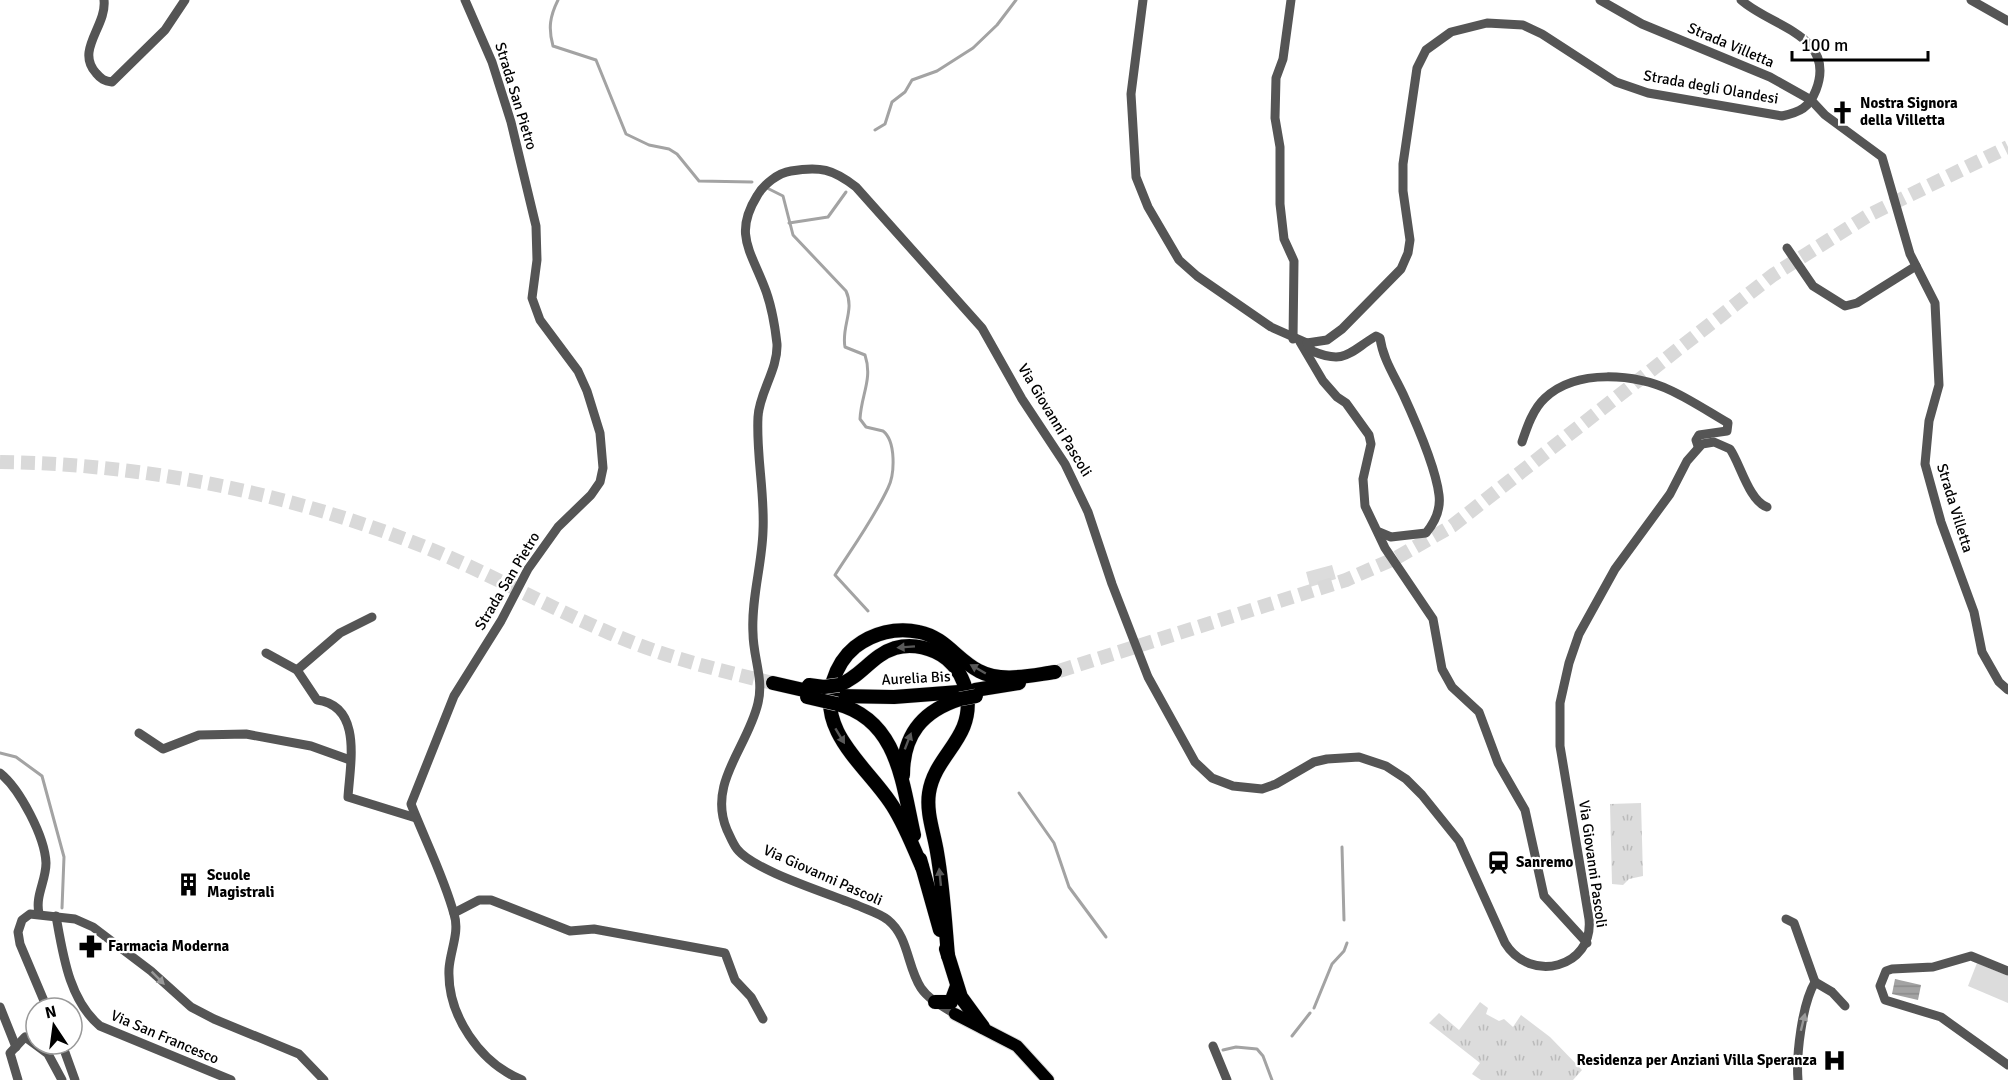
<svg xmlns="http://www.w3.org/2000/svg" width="2008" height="1080" font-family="Signika,sans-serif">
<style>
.grass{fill:url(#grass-tufts)}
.pitch{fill:#dcdcdc}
.water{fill:url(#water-rules)}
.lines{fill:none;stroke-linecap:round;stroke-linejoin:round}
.stream{stroke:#a3a3a3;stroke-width:3}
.highway-tunnel{stroke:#d9d9d9;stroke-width:14;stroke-dasharray:14 7;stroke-linecap:butt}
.major-casing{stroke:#dbdbdb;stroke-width:14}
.highway-casing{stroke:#dbdbdb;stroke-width:15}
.minor{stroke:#555;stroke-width:9}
.major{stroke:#000;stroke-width:12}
.highway{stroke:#000;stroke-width:14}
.highway-bridge-casing{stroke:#dbdbdb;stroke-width:15;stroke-linecap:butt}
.highway-bridge{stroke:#000;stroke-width:14}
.oneway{fill:#595959}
.oneway2{fill:#999}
.labels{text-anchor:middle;stroke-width:4.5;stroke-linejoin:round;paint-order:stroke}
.street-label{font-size:15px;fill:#000;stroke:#fff}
.poi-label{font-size:15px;font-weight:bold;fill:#000;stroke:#fff;text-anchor:start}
</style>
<defs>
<pattern id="grass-tufts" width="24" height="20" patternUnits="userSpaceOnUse" patternTransform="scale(1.5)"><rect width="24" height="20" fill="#dcdcdc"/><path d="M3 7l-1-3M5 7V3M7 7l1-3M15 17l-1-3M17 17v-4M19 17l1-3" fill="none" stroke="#bbb"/></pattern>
<pattern id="water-rules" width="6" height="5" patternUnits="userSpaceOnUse" patternTransform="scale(1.5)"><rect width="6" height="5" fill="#a3a3a3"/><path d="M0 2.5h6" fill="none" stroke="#8b8b8b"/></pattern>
</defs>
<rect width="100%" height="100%" fill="#fff"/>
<!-- grass -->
<g class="grass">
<polygon points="1641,803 1643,876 1629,879 1623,885 1612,884 1610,804"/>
<polygon points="1480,1002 1488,1008 1486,1014 1499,1021 1504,1019 1513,1027 1521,1015 1550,1037 1582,1070 1573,1080 1481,1080 1472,1074 1480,1063 1429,1023 1439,1013 1459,1030"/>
</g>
<!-- pitch -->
<g class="pitch">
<polygon points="1332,565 1336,579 1310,587 1306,572"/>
<polygon points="1977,963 2008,976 2008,1003 1968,986"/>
</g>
<!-- water -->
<polygon class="water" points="1895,979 1921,985 1918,1000 1892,994"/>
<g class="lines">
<!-- stream -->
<g class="stream">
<path d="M558,0C550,16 548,28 553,46L596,60L626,134L649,145L669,149L677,154L699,181L752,182"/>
<polyline points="875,130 885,124 892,102 905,92 912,80 937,71 973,48 997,25 1016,0"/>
<path d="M767,188L783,196L793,235L846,291C855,310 841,327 845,347L865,355C873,379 861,395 860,419L866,427L883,431C896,441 895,474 888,488C874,518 853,547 835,575L868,611"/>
<polyline points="789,223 828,217 846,192"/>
<polyline points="0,753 16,757 42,776 64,857 62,908"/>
<polyline points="1019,793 1054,843 1069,887 1106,937"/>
<polyline points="1342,847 1344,920"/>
<polyline points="1314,1008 1332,964 1344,951 1347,943"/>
<polyline points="1292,1036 1310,1013"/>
<polyline points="1223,1050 1236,1047 1257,1049 1263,1056 1272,1080"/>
</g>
<!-- highway-tunnel -->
<g class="highway-tunnel">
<path d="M0,462C143,464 286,492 420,545C483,570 542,604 605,631C658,655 716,670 773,683"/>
<polyline points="1059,671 1346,580 1396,558 1452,526 1773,275 1869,215 2008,147"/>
</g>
<defs>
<polyline id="major" points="955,1014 1017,1046 1048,1080"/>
<g id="highway">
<polyline points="773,683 808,691"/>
<path d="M839,685C861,677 872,655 895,648C913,643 933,648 947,659C958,668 964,680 967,694C974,739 935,754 929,793C926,813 934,833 937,852C943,886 945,921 948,956"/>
<polyline points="975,690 1019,683"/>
<polyline points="838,696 894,697 959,692"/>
<path d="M837,704C898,720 902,782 914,835"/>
<path d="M903,775C903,735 922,711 960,699"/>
<polyline points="920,859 940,930"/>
<path d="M922,867C912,845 904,822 890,802C865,765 817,731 833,681C837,668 844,656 855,647C873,633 896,627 919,632C945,637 957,660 979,671C1001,683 1032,675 1055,672"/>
<polyline points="946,949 961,997 983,1027"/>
<polyline points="935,1002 951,1002 957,986"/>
</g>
</defs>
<!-- major casing -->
<use href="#major" class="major-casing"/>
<!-- highway casing -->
<use href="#highway" class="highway-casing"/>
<!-- minor -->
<g class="minor">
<path d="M104,0C107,26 75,50 96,73C101,79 104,81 112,82L165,30L185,0"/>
<path d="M465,0L492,62L511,122L536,226L537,260L532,298L540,320L578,371L587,391L600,433L603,468L600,482L591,495L558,527L528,569L501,621L454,696L411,804C425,840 444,877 454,914C460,932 450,951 449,969C447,1015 480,1063 522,1080"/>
<path d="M1143,0L1131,94L1136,177L1148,207L1179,260L1197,276L1271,327L1307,343L1327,340L1342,329L1401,269L1408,253L1410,240L1403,191V164L1417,68L1426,50L1451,32L1487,23L1523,25L1542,34L1616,82L1648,93L1782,116C1800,112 1809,108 1816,90C1837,35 1771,27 1741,0"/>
<polyline points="1291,0 1283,59 1276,78 1275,118 1280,147 1280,204 1284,239 1294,261 1293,339"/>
<polyline points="1600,0 1642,24 1770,77 1811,100 1825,115 1882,157 1910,254 1935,303 1939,385 1929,421 1925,464 1941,522 1974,612 1982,652 1999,682 2008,690"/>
<polyline points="1971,0 2008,21"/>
<polyline points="1787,248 1813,286 1845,306 1857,303 1916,266"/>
<polyline points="1300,342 1323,381 1337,397 1346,403 1369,435 1371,444 1363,479 1365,506 1385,548 1433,619 1442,669 1452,687 1479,712 1498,763 1525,810 1544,896 1587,943"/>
<path d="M1307,343L1312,351C1346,365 1349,352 1376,336L1380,338C1383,359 1394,375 1403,394C1414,418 1436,469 1439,495C1441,510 1435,522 1426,533L1391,537L1379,532"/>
<path d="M1522,442C1527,427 1533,409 1545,398C1577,368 1636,374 1672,391C1691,400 1709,412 1728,423L1727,431L1699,435L1696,440L1698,446"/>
<path d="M266,653L297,670L317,700C363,706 350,764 348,797L416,818"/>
<polyline points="297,670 340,633 372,617"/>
<polyline points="139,733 163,749 199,735 246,734 311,746 350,760"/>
<path d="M0,773C20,789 45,837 46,863C46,881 35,896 39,913"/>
<polyline points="454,913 479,900 491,900 570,931 594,929 725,953 735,980 751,997 763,1019"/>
<path d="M56,916C63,955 69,1000 100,1026L231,1080"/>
<polyline points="1786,919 1794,923 1815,982"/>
<polyline points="2008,971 1971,956 1933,967 1892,969 1886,971 1880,986 1885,1000 1941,1017 2008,1065"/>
<polyline points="0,1007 16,1047"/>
<polyline points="47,1008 20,944 18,932 22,920 30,914 75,919 93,927 151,971 191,1007 214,1019 299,1054 324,1080"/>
<path d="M955,1014C944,1007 929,1000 921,988C907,967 909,937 888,920C881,914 868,910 859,906C831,894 754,871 737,849C733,844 730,836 727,830C707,783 748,747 758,703C764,679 753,657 753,633C751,599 762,565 763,531C765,493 756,455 758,417C759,393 778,370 777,344C775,326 771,303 764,286C750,250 734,233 757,196C764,184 778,173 791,171C820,166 833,169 856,187L982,328L1022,399L1065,464L1088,512L1112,584L1148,677L1195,762L1212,778L1233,786L1262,789L1276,784L1314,762L1327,759L1359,757L1386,766L1406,779L1422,795L1459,841L1505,943C1530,984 1594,968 1589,919L1560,746V703L1569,663L1579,634L1615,569L1670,494L1687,461L1702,444L1714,442L1730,449C1740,463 1749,501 1767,507"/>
<polyline points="62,1044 75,1080"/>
<polyline points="1213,1046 1227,1080"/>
<polyline points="18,1080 10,1053 25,1037 48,1054 62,1080"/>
<path d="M1798,1080C1796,1055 1802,1004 1815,982L1832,992L1845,1006"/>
</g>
<!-- major -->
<use href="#major" class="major"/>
<!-- highway -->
<use href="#highway" class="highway"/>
<defs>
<g id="highway-bridge">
<polyline points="809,685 824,687 839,685"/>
<polyline points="807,697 837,704"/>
<polyline points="960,699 976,696"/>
</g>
</defs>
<!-- highway-bridge casing -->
<use href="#highway-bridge" class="highway-bridge-casing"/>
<!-- highway-bridge -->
<use href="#highway-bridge" class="highway-bridge"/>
</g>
<!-- one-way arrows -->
<defs><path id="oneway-solid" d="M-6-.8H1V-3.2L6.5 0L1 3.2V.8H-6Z" transform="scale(1.5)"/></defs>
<g class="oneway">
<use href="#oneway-solid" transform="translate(906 647) rotate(176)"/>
<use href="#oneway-solid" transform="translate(978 669) rotate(-150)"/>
<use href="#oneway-solid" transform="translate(840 736) rotate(59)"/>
<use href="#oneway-solid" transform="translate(908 741) rotate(-69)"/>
<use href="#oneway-solid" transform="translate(940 877) rotate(-96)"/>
</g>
<g class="oneway2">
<use href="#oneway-solid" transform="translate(158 978) rotate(45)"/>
<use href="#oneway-solid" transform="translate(1803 1022) rotate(-76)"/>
</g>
<!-- icons -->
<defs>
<symbol id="church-bare" viewBox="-9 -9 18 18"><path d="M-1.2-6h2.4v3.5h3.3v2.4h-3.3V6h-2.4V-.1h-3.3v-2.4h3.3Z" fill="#000" stroke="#fff" stroke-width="2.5" paint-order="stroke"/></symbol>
<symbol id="station-bare" viewBox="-9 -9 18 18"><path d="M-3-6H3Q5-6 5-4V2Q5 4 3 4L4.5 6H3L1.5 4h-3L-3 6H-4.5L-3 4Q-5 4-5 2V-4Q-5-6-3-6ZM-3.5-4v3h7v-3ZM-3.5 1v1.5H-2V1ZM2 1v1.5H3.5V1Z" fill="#000" stroke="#fff" stroke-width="2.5" paint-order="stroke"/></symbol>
<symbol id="building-bare" viewBox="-9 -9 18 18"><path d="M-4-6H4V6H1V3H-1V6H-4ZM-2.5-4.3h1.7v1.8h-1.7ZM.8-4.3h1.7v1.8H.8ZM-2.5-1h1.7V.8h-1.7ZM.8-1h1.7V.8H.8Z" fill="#000" stroke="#fff" stroke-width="2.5" paint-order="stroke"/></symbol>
<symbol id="pharmacy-bare" viewBox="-9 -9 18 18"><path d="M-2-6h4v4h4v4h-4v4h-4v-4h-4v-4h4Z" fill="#000" stroke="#fff" stroke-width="2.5" paint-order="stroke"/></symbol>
<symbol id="hospital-bare" viewBox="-9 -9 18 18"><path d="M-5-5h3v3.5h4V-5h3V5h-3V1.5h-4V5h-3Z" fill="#000" stroke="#fff" stroke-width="2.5" paint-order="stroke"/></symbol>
</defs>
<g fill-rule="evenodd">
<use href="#church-bare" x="1826" y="96" width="33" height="33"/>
<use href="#station-bare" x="1482" y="846" width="33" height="33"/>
<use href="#building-bare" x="172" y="868" width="33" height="33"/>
<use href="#pharmacy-bare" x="74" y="930" width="33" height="33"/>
<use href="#hospital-bare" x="1818" y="1044" width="33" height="33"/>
</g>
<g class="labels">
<!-- street labels -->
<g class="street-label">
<text transform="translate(1731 45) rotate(23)" y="5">Strada Villetta</text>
<text transform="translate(1711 87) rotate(10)" y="5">Strada degli Olandesi</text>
<text transform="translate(516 96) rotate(73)" y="5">Strada San Pietro</text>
<text transform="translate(1055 420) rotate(59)" y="5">Via Giovanni Pascoli</text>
<text transform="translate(1955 508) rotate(73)" y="5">Strada Villetta</text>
<text transform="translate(507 581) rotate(-59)" y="5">Strada San Pietro</text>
<text transform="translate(916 678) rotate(-3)" y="5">Aurelia Bis</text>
<text transform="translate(1593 864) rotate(82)" y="5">Via Giovanni Pascoli</text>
<text transform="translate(823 875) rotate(24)" y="5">Via Giovanni Pascoli</text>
<text transform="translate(165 1037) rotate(23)" y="5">Via San Francesco</text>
</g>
<!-- poi labels -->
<g class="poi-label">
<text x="1860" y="108">Nostra Signora<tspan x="1860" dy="17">della Villetta</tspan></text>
<text x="1516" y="867">Sanremo</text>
<text x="207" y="880">Scuole<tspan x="207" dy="17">Magistrali</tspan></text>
<text x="108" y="951">Farmacia Moderna</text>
<text x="1817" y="1065" text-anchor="end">Residenza per Anziani Villa Speranza</text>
</g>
</g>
<!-- north arrow -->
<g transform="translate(54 1026) rotate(347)"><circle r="28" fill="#ffffff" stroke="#999999" stroke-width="1.5"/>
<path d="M0-4.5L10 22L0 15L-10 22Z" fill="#000000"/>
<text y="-9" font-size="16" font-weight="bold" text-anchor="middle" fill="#000000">N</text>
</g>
<!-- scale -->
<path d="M1792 51v9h136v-9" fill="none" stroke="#000000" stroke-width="3"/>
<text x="1801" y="51" font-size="18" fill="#000000" stroke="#ffffff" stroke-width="4.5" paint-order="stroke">100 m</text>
</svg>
